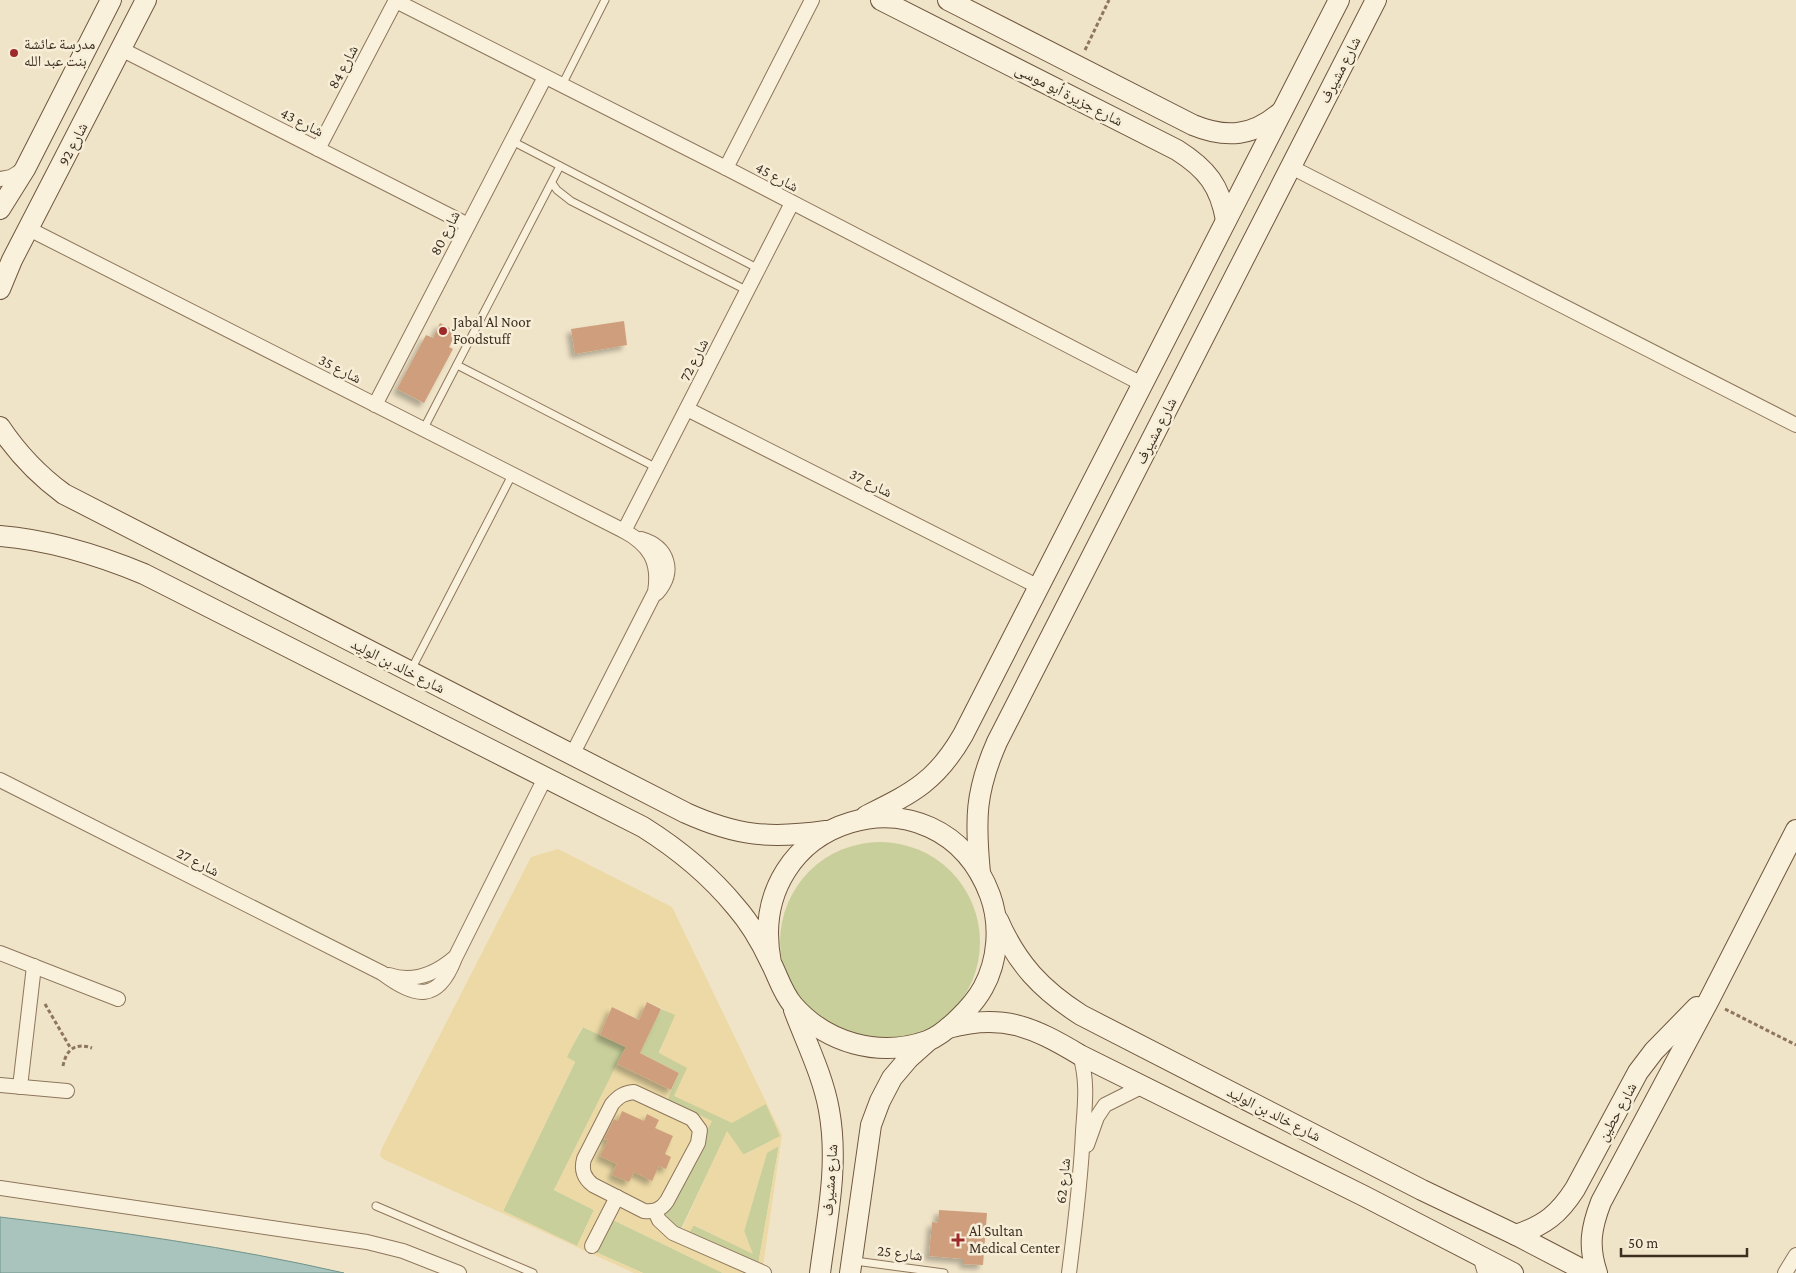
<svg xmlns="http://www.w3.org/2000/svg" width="1796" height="1273" font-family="'Crimson Pro','Noto Naskh Arabic',serif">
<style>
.green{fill:#c9cf9b}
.sand{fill:#ecd9a5;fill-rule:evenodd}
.water{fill:#a9c4bc;stroke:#6f938a}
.building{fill:#cf9f7d;filter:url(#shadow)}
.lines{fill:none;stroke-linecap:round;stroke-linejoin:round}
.lane-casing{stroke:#8d765c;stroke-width:9}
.street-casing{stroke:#8d765c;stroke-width:16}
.secondary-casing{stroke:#6f573f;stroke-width:22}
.path{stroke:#8d765c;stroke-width:3;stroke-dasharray:4 2.5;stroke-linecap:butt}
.lane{stroke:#faf1dc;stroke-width:7}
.street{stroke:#faf1dc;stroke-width:14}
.secondary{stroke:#faf1dc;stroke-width:20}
.poi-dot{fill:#9e2a2b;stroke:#f7eed8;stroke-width:2}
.labels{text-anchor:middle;stroke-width:5;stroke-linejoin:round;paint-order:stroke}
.poi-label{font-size:15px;fill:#3d2e20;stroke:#f7eed8;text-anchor:start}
.street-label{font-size:15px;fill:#3d2e20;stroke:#f7eed8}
</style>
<defs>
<filter id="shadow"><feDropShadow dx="-4.5" dy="4.5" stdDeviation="2.5" flood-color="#0004"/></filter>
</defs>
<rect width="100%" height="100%" fill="#f0e4c8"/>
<!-- green -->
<g class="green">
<circle cx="880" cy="942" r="100"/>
<polygon points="661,1009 676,1015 659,1052 766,1104 781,1136 743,1155 727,1132 680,1231 663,1221 667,1100 679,1073 640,1053"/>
<polygon points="583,1027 626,1047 554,1190 594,1210 577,1246 503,1211 575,1062 566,1057"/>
<polygon points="779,1145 758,1265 689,1233 693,1225 752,1253 744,1231 767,1152"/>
<polygon points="611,1219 723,1273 643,1273 591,1250"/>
</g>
<!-- sand -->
<path class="sand" d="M558,849L672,907L782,1135L762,1273H723L611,1219L591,1250L643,1273H634L383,1159L380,1155L382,1148L531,857ZM648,1002L675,1015L659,1053L687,1068L674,1096L732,1123L766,1104L780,1136L744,1155L727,1131L681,1231L663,1220L712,1121L668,1100L671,1090L617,1064L554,1190L594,1210L577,1246L503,1211L575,1062L567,1057L582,1027L600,1035L612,1007L639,1020ZM779,1146L758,1265L689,1233L694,1225L753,1254L744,1231L767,1153Z"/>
<!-- water -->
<path class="water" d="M0,1217C115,1231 230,1247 344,1273H0Z"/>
<!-- building -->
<g class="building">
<polygon points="624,321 627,345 575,354 571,329"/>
<polygon points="440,323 457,332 449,347 453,349 424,403 397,389 426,335 433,338"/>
<polygon points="647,1002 661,1009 640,1053 679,1073 671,1090 617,1064 626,1047 600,1035 612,1007 639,1020"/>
<polygon points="622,1111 644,1121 647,1114 659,1120 655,1128 673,1136 665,1154 671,1157 666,1169 659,1166 652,1181 634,1172 629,1182 612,1175 617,1164 600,1156 608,1140 604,1139 614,1119 618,1121"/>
<polygon points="939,1210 987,1213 983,1265 964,1264 964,1259 929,1256 932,1222 938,1223"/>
</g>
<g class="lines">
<defs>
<g id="lane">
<polyline points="562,85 605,0"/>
<polyline points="512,141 759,269"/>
<polyline points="552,183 557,190 571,201 748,291"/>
<polyline points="457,365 657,468"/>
<polyline points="423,430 560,166"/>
<polyline points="411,670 512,475"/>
<polyline points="376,1206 533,1273"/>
<polyline points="855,1261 944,1273"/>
</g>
<g id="street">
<polyline points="396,1 726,168 1142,384"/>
<polyline points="121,49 468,225"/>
<polyline points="318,149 396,0"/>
<polyline points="1291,167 1796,425"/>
<polyline points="726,168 812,0"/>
<polyline points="0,179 11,177 24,169"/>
<path d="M29,229L624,531C650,545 660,562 655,592L572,755"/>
<polyline points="375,405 545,77"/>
<polyline points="687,409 1039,587"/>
<polyline points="624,531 792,203"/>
<path d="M641,539C668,547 676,571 657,593"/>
<path d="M0,780L382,973C416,998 438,1003 455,958L545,778"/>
<polyline points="0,953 118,999"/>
<path d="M389,975C413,983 435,974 454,958"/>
<polyline points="0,1085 67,1091"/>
<polyline points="20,1087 34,966"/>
<path d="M634,1092L692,1119L700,1130L698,1143L667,1201C661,1210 654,1212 644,1211L593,1185C584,1178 581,1170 584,1159L612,1104C619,1096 624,1093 634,1092Z"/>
<polyline points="1087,1145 1097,1117 1105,1105 1143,1086"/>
<polyline points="0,1188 367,1242 403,1251 459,1273"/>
<polyline points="655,1211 659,1220 673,1233 764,1273"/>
<polyline points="592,1246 617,1197"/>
<polyline points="1480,1256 1485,1273"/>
<path d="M1069,1273C1075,1226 1081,1179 1083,1131C1085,1104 1088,1081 1080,1055"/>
<polyline points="1785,1273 1796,1255"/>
</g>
<g id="secondary">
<path d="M881,0L1177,150C1207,169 1220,186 1226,220"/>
<path d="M948,0L1193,125C1227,139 1253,136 1281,112"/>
<polyline points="0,209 25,169 111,0"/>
<polyline points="0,289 12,260 146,0"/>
<path d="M0,427C18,454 38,475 64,494L686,813C737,836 770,839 826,831"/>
<path d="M0,536C50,540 98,555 144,574L643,827C678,849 709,874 736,907C750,923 761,942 770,961C778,976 782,992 793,1005C826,1043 879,1058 927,1041C946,1034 973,1006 983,988C998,961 1001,925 990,895C939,759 742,815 771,963"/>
<path d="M866,816C912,793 936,782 963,735L1339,0"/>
<path d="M980,873C975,820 975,792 997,742L1376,0"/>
<path d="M998,920C1017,964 1042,990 1081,1015L1422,1190L1516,1235L1589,1273"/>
<path d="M794,1010C806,1042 823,1076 829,1110C839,1165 827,1219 820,1273"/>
<path d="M948,1028C1003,1013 1033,1027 1080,1055L1364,1196L1513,1273"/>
<path d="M1516,1235C1545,1225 1559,1214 1575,1189L1638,1072L1654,1051L1697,1007"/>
<polyline points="850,1273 871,1125 880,1101 892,1078 909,1058 928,1041"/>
<path d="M1597,1273C1588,1246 1591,1228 1601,1202L1709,1000L1796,830"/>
</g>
</defs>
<!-- lane casing -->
<use href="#lane" class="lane-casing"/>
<!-- street casing -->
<use href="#street" class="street-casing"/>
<!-- secondary casing -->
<use href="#secondary" class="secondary-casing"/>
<!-- path -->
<g class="path">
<polyline points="1085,50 1109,0"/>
<polyline points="45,1004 71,1049"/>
<polyline points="1725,1009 1796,1045"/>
<path d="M63,1066C66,1050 75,1042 92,1048"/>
</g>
<!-- lane -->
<use href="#lane" class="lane"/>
<!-- street -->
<use href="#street" class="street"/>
<!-- secondary -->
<use href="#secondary" class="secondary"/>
</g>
<!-- markers -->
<g class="poi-dot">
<circle cx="14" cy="53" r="5"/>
<circle cx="443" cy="331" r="5"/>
<path d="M955.5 1232.5h5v5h5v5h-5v5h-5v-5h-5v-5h5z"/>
</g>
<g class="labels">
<!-- poi labels -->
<g class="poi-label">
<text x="24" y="49">مدرسة عائشة<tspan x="24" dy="17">بنت عبد الله</tspan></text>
<text x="453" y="327">Jabal Al Noor<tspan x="453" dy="17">Foodstuff</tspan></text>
<text x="969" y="1236">Al Sultan<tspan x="969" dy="17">Medical Center</tspan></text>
</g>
<!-- street labels -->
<g class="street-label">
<text transform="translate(343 67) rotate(-62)" y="5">شارع 84</text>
<text transform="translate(1340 70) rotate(-63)" y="5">شارع مشيرف</text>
<text transform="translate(1069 95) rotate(27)" y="5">شارع جزيرة أبو موسى</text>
<text transform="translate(302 122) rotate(27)" y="5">شارع 43</text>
<text transform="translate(73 144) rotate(-63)" y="5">شارع 92</text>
<text transform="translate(777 177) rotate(28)" y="5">شارع 45</text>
<text transform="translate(445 233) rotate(-63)" y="5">شارع 80</text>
<text transform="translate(694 360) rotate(-63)" y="5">شارع 72</text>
<text transform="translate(340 369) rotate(27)" y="5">شارع 35</text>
<text transform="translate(1156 431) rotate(-63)" y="5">شارع مشيرف</text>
<text transform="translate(871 483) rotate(27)" y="5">شارع 37</text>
<text transform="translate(398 666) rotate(27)" y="5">شارع خالد بن الوليد</text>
<text transform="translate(198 862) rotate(27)" y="5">شارع 27</text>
<text transform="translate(1617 1112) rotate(-61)" y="5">شارع حطين</text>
<text transform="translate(1274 1114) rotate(27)" y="5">شارع خالد بن الوليد</text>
<text transform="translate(830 1180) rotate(-86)" y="5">شارع مشيرف</text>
<text transform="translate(1063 1181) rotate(-84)" y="5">شارع 62</text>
<text transform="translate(900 1253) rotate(7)" y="5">شارع 25</text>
</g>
</g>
<!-- scale -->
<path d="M1621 1248v8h126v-8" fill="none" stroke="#3d2e20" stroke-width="2.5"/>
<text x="1628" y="1248" font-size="15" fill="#3d2e20" stroke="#f7eed8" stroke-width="4" paint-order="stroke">50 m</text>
</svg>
